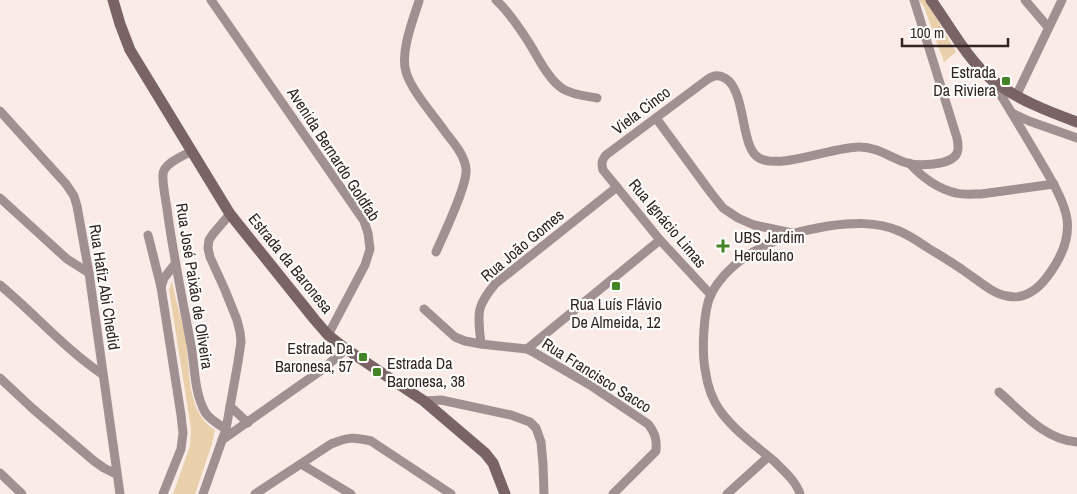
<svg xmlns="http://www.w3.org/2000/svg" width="1077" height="494" font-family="'Archivo Narrow',sans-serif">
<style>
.green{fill:#e9cfaa}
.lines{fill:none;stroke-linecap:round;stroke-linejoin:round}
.street{stroke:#a09091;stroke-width:9}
.secondary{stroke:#7a6365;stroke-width:11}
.poi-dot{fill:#438426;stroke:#fcfcfc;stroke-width:2}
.labels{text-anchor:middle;stroke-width:4.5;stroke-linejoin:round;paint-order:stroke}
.poi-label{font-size:16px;fill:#322521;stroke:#fcfcfc;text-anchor:end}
.street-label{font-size:16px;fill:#322521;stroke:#fcfcfc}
</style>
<rect width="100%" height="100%" fill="#faebe7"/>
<!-- green -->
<g class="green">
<polygon points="919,0 926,0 956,52 944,62 924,7"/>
<path d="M172,281C175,299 181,316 185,334C191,365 184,411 215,430L212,444L195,494H173L190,446L191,429L169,290Z"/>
</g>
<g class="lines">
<!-- street -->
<g class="street">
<polyline points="211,0 364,221 368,233 370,249 365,265 328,335"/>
<path d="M496,0C510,13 521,30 531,46C539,60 550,81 563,89C573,95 586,96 597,98"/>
<polyline points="1025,0 1048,27"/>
<path d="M419,1C413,20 400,52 406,72C411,90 435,117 446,133C454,143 465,156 466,169C468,184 443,236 436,252"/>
<polyline points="1016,96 1062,0"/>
<polyline points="0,111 66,184 74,196 77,206 89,273 120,494"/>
<polyline points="1012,113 1029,121 1077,138"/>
<polyline points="656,118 711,193 723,208 738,218 754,225 792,233"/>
<path d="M192,151C183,156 164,163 163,174C162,185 167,205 168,216C174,259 183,302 191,345C195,367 194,392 205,412C210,420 218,424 226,429"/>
<path d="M909,163C922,177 938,189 956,193C964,195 973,194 981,194L1054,184"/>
<polyline points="0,198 67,259 89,273"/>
<polyline points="148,235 161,287 181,415 183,433 181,449 163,494"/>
<path d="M0,285C35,314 65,349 102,374"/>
<polyline points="161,287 164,278 175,264"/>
<path d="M711,295L660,240L603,170C601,163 602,160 606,155L708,79C711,77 715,75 719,76C723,76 726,79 729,81C746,99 741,148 759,158C780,170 835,146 860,147C877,147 891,158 907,163C918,166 951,166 957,153C959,149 958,143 957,138L914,0"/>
<path d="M424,309L455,337L465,341L481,344L527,349L535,353L590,385L648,424C655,433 657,439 656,451L613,494"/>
<path d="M481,344C478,314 475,308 495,284L617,187"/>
<polyline points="527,349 660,240"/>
<polyline points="0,378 32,408 94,461 104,468 116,474"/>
<path d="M999,392C1022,412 1045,440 1077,442"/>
<polyline points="424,401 441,400 511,415 530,422 536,428 541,442 543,464 544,494"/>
<polyline points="230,406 248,423"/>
<polyline points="222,440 323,369 346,349"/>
<polyline points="301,464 351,494"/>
<polyline points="0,473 22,494"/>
<polyline points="203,494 226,429 238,362 241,342 240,332 237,320 225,290 210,257 208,248 209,240 213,234 230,214"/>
<path d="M255,494L331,444C348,437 353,437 371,441L451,494"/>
<polyline points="727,494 768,457"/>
<path d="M800,494C796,481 783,470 774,461C756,446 735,431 721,412C712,400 707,384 705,369C702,351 703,311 711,294C725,268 749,252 775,241C782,238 788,235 795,233C806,230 817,228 828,226C852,223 876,221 899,231C909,235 919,242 928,248C941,256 955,264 967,273C979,281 993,294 1007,296C1024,300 1038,289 1047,277C1060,260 1070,241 1067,219C1064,199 1048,175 1038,157C1023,132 1008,106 992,81"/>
</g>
<!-- secondary -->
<g class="secondary">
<polyline points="113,0 120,24 130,50 230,214 315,320 328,335 346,349 424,401 485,453 493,463 505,494"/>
<path d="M931,0C949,25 968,60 991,79C1016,99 1047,111 1077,122"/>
</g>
</g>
<!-- markers -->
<g class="poi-dot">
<rect x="1001" y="76" width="10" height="10" rx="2.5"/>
<path d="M720.5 238.5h5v5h5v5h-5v5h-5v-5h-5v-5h5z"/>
<rect x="611" y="281" width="10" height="10" rx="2.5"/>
<rect x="358" y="352" width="10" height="10" rx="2.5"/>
<rect x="372" y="367" width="10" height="10" rx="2.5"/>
</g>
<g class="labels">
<!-- poi labels -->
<g class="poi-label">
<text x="996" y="78">Estrada<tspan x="996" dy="18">Da Riviera</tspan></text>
<text x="734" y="243" text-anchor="start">UBS Jardim<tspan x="734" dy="18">Herculano</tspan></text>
<text x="616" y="310" text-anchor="middle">Rua Luís Flávio<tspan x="616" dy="18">De Almeida, 12</tspan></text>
<text x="353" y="354">Estrada Da<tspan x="353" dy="18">Baronesa, 57</tspan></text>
<text x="387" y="369" text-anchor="start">Estrada Da<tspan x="387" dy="18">Baronesa, 38</tspan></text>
</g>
<!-- street labels -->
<g class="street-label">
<text transform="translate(641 110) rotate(-37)" y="6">Viela Cinco</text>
<text transform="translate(334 154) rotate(57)" y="6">Avenida Bernardo Goldfab</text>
<text transform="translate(668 223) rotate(50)" y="6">Rua Ignácio Limas</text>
<text transform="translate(522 245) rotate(-40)" y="6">Rua João Gomes</text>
<text transform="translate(291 263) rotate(51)" y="6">Estrada da Baronesa</text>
<text transform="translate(195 286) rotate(81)" y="6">Rua José Paixão de Oliveira</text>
<text transform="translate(105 287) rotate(81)" y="6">Rua Hafiz Abi Chedid</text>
<text transform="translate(597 375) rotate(32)" y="6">Rua Francisco Sacco</text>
</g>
</g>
<!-- scale -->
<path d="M902 38v8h106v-8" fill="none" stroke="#322521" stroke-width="2.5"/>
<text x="910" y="38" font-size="15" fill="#322521" stroke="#fcfcfc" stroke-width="4" paint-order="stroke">100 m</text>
</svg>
